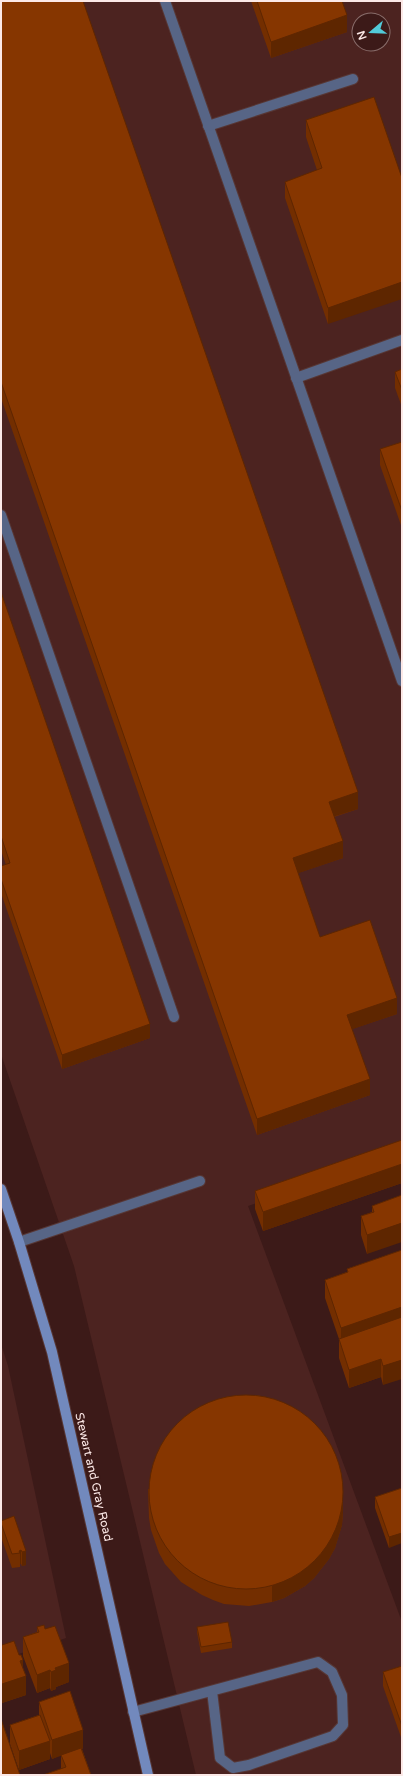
<svg xmlns="http://www.w3.org/2000/svg" width="403" height="1776" font-family="'Varela Round',sans-serif">
<style>
.built{fill:#4c2320;fill-rule:evenodd}
.lines{fill:none;stroke-linecap:round;stroke-linejoin:round}
.service-casing{stroke:#573735;stroke-width:12}
.secondary-casing{stroke:#573735;stroke-width:12}
.service{stroke:#576586;stroke-width:10}
.secondary{stroke:#7289bd;stroke-width:10}
.wall{fill:#732e00}
.shaded-wall{fill:#5e2600}
.building{fill:#863600;stroke:#5e2600}
.labels{text-anchor:middle;stroke-width:3;stroke-linejoin:round;paint-order:stroke}
.street-label{font-size:12px;fill:#fce9e7;stroke:#3c1a18}
</style>
<rect width="100%" height="100%" fill="#3c1a18"/>
<!-- built -->
<g class="built">
<path d="M1,1H402V1153L248,1206L402,1622V1775H196L74,1266L1,1054ZM359,20H383V44H359Z"/>
<polygon points="1,1344 8,1366 66,1638 1,1660"/>
</g>
<g class="lines">
<defs>
<g id="service">
<polyline points="165,1 402,681"/>
<polyline points="208,126 353,79"/>
<polyline points="296,378 402,340"/>
<polyline points="1,515 174,1017"/>
<polyline points="19,1242 200,1181"/>
<polyline points="133,1712 318,1662 332,1672 342,1695 343,1725 333,1736 249,1765 233,1768 220,1758 212,1691"/>
</g>
<polyline id="secondary" points="1,1189 19,1242 52,1352 148,1775"/>
</defs>
<!-- service casing -->
<use href="#service" class="service-casing"/>
<!-- secondary casing -->
<use href="#secondary" class="secondary-casing"/>
<!-- service -->
<use href="#service" class="service"/>
<!-- secondary -->
<use href="#secondary" class="secondary"/>
</g>
<!-- wall -->
<g class="wall">
<polygon points="1,1 358,809 334,817 343,858 298,873 320,937 397,1014 352,1029 370,1095 257,1135 1,398"/>
<polygon points="251,1 342,1 347,32 271,58"/>
<polygon points="374,97 328,324 285,198 285,182 317,170 306,137 306,120"/>
<polygon points="402,369 402,407 395,388 395,372"/>
<polygon points="402,442 402,528 380,465 380,449"/>
<polygon points="1,592 150,1038 62,1069 1,893 1,866 6,865 1,850"/>
<polygon points="402,1140 402,1183 263,1231 255,1209 255,1191"/>
<polygon points="402,1195 367,1254 361,1235 361,1216 372,1212 372,1206"/>
<polygon points="402,1250 383,1385 381,1377 349,1388 339,1358 339,1339 325,1298 325,1280 347,1272 347,1269"/>
<polygon points="402,1488 389,1548 375,1508 375,1497"/>
<polygon points="148,1489 343,1512 342,1525 335,1548 329,1559 314,1578 305,1586 284,1598 272,1602 249,1606 224,1604 213,1600 202,1595 181,1582 165,1564 159,1553 151,1530 149,1518"/>
<polygon points="14,1516 26,1565 22,1566 21,1564 20,1564 20,1567 12,1568 1,1537 1,1521"/>
<polygon points="37,1627 45,1629 69,1682 56,1687 56,1689 51,1691 50,1688 37,1693 23,1656 23,1637 37,1632"/>
<polygon points="197,1627 232,1642 232,1648 201,1653 197,1632"/>
<polygon points="1,1643 2,1645 23,1667 26,1695 2,1703 1,1701"/>
<polygon points="402,1666 402,1740 383,1686 383,1672"/>
<polygon points="39,1702 83,1748 82,1749 91,1775 61,1768 61,1755 52,1759 50,1753 50,1759 19,1770 10,1744 10,1725 39,1715"/>
</g>
<!-- shaded-wall -->
<g class="shaded-wall">
<polygon points="347,15 347,32 271,58 271,42"/>
<polygon points="402,282 402,299 328,324 328,308"/>
<polygon points="358,792 358,809 329,818 329,802"/>
<polygon points="343,841 343,858 293,875 293,858"/>
<polygon points="397,998 397,1014 347,1031 347,1015"/>
<polygon points="150,1024 150,1038 62,1069 62,1055"/>
<polygon points="370,1079 370,1095 257,1135 257,1119"/>
<polygon points="402,1164 402,1183 263,1231 263,1212"/>
<polygon points="402,1223 402,1242 367,1254 367,1235"/>
<polygon points="402,1307 402,1326 341,1346 341,1328"/>
<polygon points="381,1359 381,1377 349,1388 349,1370"/>
<polygon points="402,1360 402,1379 383,1385 383,1366"/>
<polygon points="343,1496 343,1512 342,1525 335,1548 329,1559 314,1578 305,1586 284,1598 272,1602 272,1586"/>
<polygon points="402,1533 402,1543 389,1548 389,1537"/>
<polygon points="21,1550 21,1564 20,1564 20,1553 19,1551"/>
<polygon points="26,1551 26,1565 22,1566 22,1552"/>
<polygon points="23,1660 23,1677 26,1676 26,1695 2,1703 2,1684 20,1661"/>
<polygon points="69,1663 69,1682 56,1687 56,1689 51,1691 51,1672 55,1668"/>
<polygon points="50,1670 50,1688 37,1693 37,1675"/>
<polygon points="83,1730 83,1748 52,1759 52,1740"/>
<polygon points="50,1741 50,1759 19,1770 19,1751"/>
</g>
<!-- building -->
<g class="building">
<polygon points="1,1 83,1 358,792 329,802 343,841 293,858 320,937 370,920 397,998 347,1015 370,1079 257,1119 1,382"/>
<polygon points="257,1 342,1 347,15 271,42"/>
<polygon points="374,97 402,178 402,282 328,308 285,182 322,168 306,120"/>
<polygon points="402,369 402,390 395,372"/>
<polygon points="402,442 402,511 380,449"/>
<polygon points="1,592 150,1024 62,1055 1,879 1,866 10,863 1,836"/>
<polygon points="402,1140 402,1164 263,1212 255,1191"/>
<polygon points="402,1195 402,1223 367,1235 361,1216 374,1212 372,1206"/>
<polygon points="402,1250 402,1307 341,1328 325,1280 348,1272 347,1269"/>
<polygon points="402,1317 402,1360 383,1366 381,1359 349,1370 339,1339"/>
<circle cx="246" cy="1492" r="97"/>
<polygon points="402,1488 402,1533 389,1537 375,1497"/>
<polygon points="14,1516 26,1551 22,1552 21,1550 19,1551 20,1553 12,1554 1,1523 1,1521"/>
<polygon points="228,1622 232,1642 201,1647 197,1627"/>
<polygon points="44,1625 45,1629 55,1626 69,1663 55,1668 56,1670 51,1672 50,1670 37,1675 23,1637 39,1632 37,1627"/>
<polygon points="14,1641 19,1655 21,1655 23,1660 20,1661 26,1676 2,1684 1,1683 1,1643 2,1645"/>
<polygon points="402,1666 402,1726 383,1672"/>
<polygon points="70,1691 83,1730 52,1740 39,1702"/>
<polygon points="40,1715 50,1741 19,1751 10,1725"/>
<polygon points="1,1719 20,1775 1,1775"/>
<polygon points="81,1748 91,1775 43,1775 66,1767 61,1755"/>
</g>
<g class="labels">
<!-- street labels -->
<g class="street-label">
<text transform="translate(94 1477) rotate(77)" y="4">Stewart and Gray Road</text>
</g>
</g>
<!-- border -->
<rect width="403" height="1776" fill="none" stroke="#fce9e7" stroke-width="4"/>
<!-- north arrow -->
<g transform="translate(371 32) rotate(251)"><circle r="19" fill="#3c1a18" stroke="#896d6b"/>
<path d="M0-3L7 15L0 10L-7 15Z" fill="#52cbd9"/>
<text y="-6" font-size="11" font-weight="bold" text-anchor="middle" fill="#fce9e7">N</text>
</g>
</svg>
